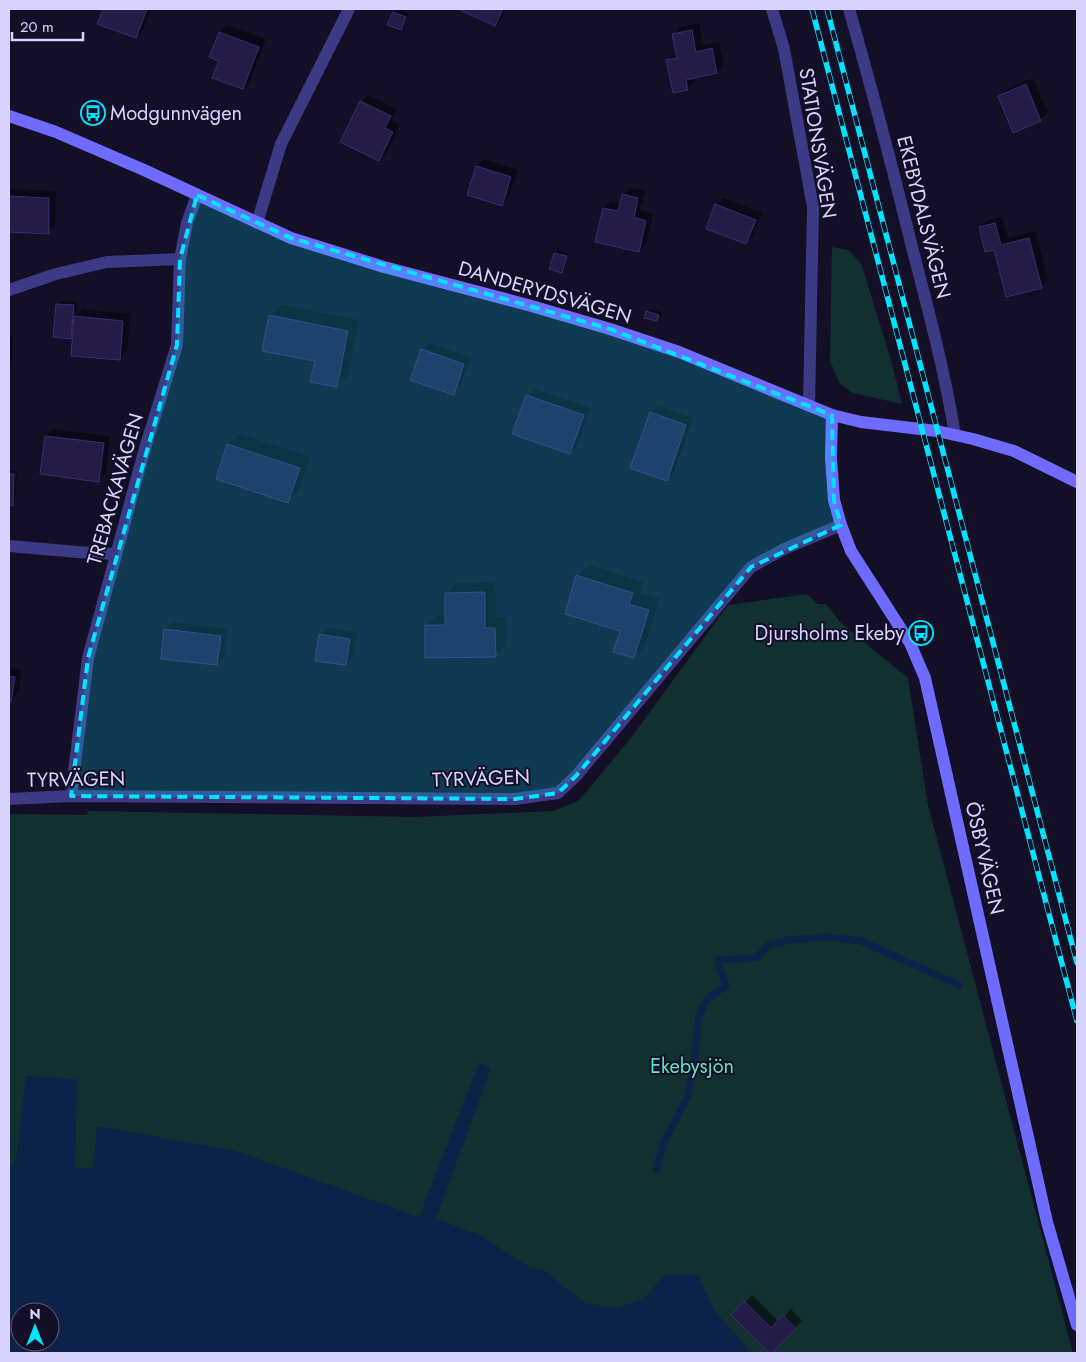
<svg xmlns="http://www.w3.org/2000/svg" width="1086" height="1362" font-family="Jost,sans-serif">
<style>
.green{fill:#12302f;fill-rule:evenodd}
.water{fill:#0c2248;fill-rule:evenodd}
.shadow{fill:#0007}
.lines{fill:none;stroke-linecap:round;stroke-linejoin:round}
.stream{stroke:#0c2248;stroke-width:7}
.building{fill:#241b47;stroke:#3b2d73}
.street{stroke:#3d3a85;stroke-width:12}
.secondary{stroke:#6f6bff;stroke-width:12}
.rail-casing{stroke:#00e5ff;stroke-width:5.5}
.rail{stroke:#130f26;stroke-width:4;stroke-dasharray:11;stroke-linecap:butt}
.marked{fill:#00e5ff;fill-opacity:0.2;stroke:#00e5ff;stroke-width:4;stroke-dasharray:10 6;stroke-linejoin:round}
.labels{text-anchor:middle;stroke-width:4;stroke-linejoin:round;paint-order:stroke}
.poi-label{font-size:20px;fill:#d9d4ff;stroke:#130f26;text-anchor:start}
.street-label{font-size:20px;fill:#d9d4ff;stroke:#130f26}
.park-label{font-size:20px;fill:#5fe0c0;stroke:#130f26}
</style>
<rect width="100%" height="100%" fill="#130f26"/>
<!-- green -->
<g class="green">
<polygon points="832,247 848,250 861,263 891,360 902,404 853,393 840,384 830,361"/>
<path d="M807,594L818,604H826L841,623L908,678L928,805L1073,1353H9V814L87,815L88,811L415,817L553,811L578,801L598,778L633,735L728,605ZM20,1312H50V1342H20Z"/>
</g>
<!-- water -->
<path class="water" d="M479,1063L491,1068L436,1219L478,1234L529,1267L545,1271L585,1303L616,1308L643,1299L665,1275L698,1274L713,1309L747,1347L748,1353H9V1166L16,1161L26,1076L77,1079L75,1168H93L97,1126L236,1151L419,1217ZM20,1312H50V1342H20Z"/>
<!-- shadow -->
<g class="shadow">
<polygon points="104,9 151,9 143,30 136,37 99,24"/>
<polygon points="397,9 408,13 404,25 400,28 394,12"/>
<polygon points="461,9 506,9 502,17 495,24"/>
<polygon points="699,23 703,45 719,42 724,65 717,72 694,77 695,82 687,89 668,61 677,53 674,34 681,27"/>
<polygon points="227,25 266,39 250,81 243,88 220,60 211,56 220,32"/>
<polygon points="1033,78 1048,113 1040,120 1000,96 1007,89"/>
<polygon points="368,95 397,109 393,116 362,101"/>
<polygon points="362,101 362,104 392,118 391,120 400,124 386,153 379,160 361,102"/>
<polygon points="484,159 518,170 509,197 502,204 477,167"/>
<polygon points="630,188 645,191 640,210 653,214 646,244 638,251 604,208 611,201 621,204 623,195"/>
<polygon points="9,189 56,191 55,225 48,233 9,231"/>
<polygon points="723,198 762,213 753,235 746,243 716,205"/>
<polygon points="1002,217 1008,238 1036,231 1048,280 1041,287 995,248 980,228 988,220"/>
<polygon points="558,250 569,253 565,268 562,272 551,268 555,253"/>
<polygon points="60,301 77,302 75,317 83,309 130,314 127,352 119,359 74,334 71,337 57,304"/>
<polygon points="281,305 359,320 348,375 337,386 316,360 270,316"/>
<polygon points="650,309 662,312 660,317 657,320 647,312"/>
<polygon points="9,336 13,336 11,369 9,372"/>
<polygon points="429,343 471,357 460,386 453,393 422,350"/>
<polygon points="534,389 590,408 577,446 570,453 527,396"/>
<polygon points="658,406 693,418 674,472 667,479 651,413"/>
<polygon points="53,429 110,436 106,473 98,480 46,436"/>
<polygon points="239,434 310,457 299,490 288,501 228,445"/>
<polygon points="9,471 17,471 17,473 9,472"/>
<polygon points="9,475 17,475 15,501 12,504 9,504"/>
<polygon points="589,565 643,582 640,593 659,599 645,646 634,657 621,630 577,576"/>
<polygon points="495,582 496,617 506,617 506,645 495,656 426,626 437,615 446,615 446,594 457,583"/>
<polygon points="173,622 227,629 224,656 216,664 165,629"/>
<polygon points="328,628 357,632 353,657 345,664 320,635"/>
<polygon points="9,668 22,670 18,693 10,701 9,700"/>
<polygon points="752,1295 779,1322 791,1309 802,1321 771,1352 733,1315"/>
</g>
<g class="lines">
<!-- stream -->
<polyline class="stream" points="656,1171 663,1144 687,1098 693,1072 699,1016 706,1000 726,986 717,960 757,958 767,946 789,940 828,937 861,941 959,985"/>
</g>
<!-- building -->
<g class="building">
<polygon points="103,9 147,9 136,38 97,24"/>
<polygon points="460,9 503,9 495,26 460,10"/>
<polygon points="393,12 406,17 401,30 387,25"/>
<polygon points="692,30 696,52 712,48 717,73 686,80 688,90 673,93 666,60 677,58 672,34"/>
<polygon points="219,32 259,47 243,89 212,78 219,61 209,57"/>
<polygon points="1026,84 1041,121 1013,133 998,96"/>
<polygon points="360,101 391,116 385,128 393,132 379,161 340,142"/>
<polygon points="476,166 511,177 502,206 467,195"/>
<polygon points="622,194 638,198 634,217 646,221 639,252 595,242 603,208 618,211"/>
<polygon points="9,196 49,198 49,234 9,232"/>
<polygon points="715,204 756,220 746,244 706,229"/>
<polygon points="995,223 1001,245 1029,238 1042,288 1006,297 994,250 985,252 979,227"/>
<polygon points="554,253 567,256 562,273 549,269"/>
<polygon points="56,304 74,305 71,339 53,337"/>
<polygon points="646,311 659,315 657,321 644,318"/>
<polygon points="269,315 348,331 337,387 310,382 315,361 262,351"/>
<polygon points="74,316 123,321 120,360 71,356"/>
<polygon points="421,349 464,364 454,395 410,380"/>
<polygon points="526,395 584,415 570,454 512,434"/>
<polygon points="650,412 686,425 667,481 630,468"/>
<polygon points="45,436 104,443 99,482 40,474"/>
<polygon points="227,444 300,468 288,503 216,479"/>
<polygon points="9,474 14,474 13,506 9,505"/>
<polygon points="576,575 633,593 629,604 649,610 634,658 613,652 620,631 565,614"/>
<polygon points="485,592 485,628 495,628 496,657 425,658 425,625 445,625 445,593"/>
<polygon points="164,629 221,636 217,665 161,659"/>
<polygon points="319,634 350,639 346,665 315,661"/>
<polygon points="9,676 15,677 11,702 9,701"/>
<polygon points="744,1301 771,1328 783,1315 796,1329 772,1353 770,1353 731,1315"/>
</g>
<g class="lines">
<!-- street -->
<g class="street">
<polyline points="772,9 784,49 813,207 809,406"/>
<path d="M849,9C872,89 893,170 913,251C929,312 945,373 955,435"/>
<polyline points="257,223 281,144 349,9"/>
<polyline points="9,290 56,274 107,262 180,259"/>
<polyline points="9,546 78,552 115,554"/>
<polyline points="71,796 88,658 145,448 177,345 180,259 187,223 197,195"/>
<polyline points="9,799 71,796 515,799 558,793 576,776 751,567 784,549 841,525"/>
</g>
<!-- secondary -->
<g class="secondary">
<polyline points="9,116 56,132 144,170 291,238 384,267 528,305 610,329 679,352 832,415 861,422 937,431 973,439 1014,451 1077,482"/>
<polyline points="832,415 831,458 834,500 841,525 851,551 910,643 925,678 1047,1222 1077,1325"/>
</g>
<defs>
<g id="rail">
<polyline points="812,9 1077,1021"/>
<polyline points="827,9 1077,963"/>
</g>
</defs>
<!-- rail casing -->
<use href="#rail" class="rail-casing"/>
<!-- rail -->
<use href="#rail" class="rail"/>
</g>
<!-- marked area -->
<path class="marked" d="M197,195L291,238L610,329L832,415L834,500L841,525L751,567L576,776L558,793L515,799L71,796L88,658L177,345L180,259Z"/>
<!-- icons -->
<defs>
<symbol id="bus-ring" viewBox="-11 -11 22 22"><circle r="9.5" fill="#130f26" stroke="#00e5ff" stroke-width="1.5"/><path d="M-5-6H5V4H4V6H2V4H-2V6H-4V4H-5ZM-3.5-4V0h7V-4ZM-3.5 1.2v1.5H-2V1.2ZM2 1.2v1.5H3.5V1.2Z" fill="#00e5ff"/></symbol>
</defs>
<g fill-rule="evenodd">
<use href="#bus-ring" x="79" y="99" width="28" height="28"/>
<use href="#bus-ring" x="907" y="619" width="28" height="28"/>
</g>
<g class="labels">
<!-- poi labels -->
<g class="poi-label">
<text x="110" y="120">Modgunnvägen</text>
<text x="904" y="640" text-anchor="end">Djursholms Ekeby</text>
</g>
<!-- street labels -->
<g class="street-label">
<text transform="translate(818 143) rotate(81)" y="7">STATIONSVÄGEN</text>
<text transform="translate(924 217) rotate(76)" y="7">EKEBYDALSVÄGEN</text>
<text transform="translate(545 292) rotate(16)" y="7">DANDERYDSVÄGEN</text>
<text transform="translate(115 489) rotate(-74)" y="7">TREBACKAVÄGEN</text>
<text transform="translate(481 778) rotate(-2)" y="7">TYRVÄGEN</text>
<text transform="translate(76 779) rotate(-1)" y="7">TYRVÄGEN</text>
<text transform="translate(985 858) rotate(77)" y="7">ÖSBYVÄGEN</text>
</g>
<!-- park labels -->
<g class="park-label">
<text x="692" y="1073">Ekebysjön</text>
</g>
</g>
<!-- border -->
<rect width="1086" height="1362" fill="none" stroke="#d9d4ff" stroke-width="20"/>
<!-- north arrow -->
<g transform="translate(35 1327)"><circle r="24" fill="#130f26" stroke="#625e7d"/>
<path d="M0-4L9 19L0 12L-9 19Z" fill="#00e5ff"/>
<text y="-8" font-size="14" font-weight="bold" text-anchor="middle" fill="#d9d4ff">N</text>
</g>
<!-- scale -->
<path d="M12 32v8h71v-8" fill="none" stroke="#d9d4ff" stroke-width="2.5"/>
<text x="20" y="32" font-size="15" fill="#d9d4ff" stroke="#130f26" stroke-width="4" paint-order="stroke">20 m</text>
</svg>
